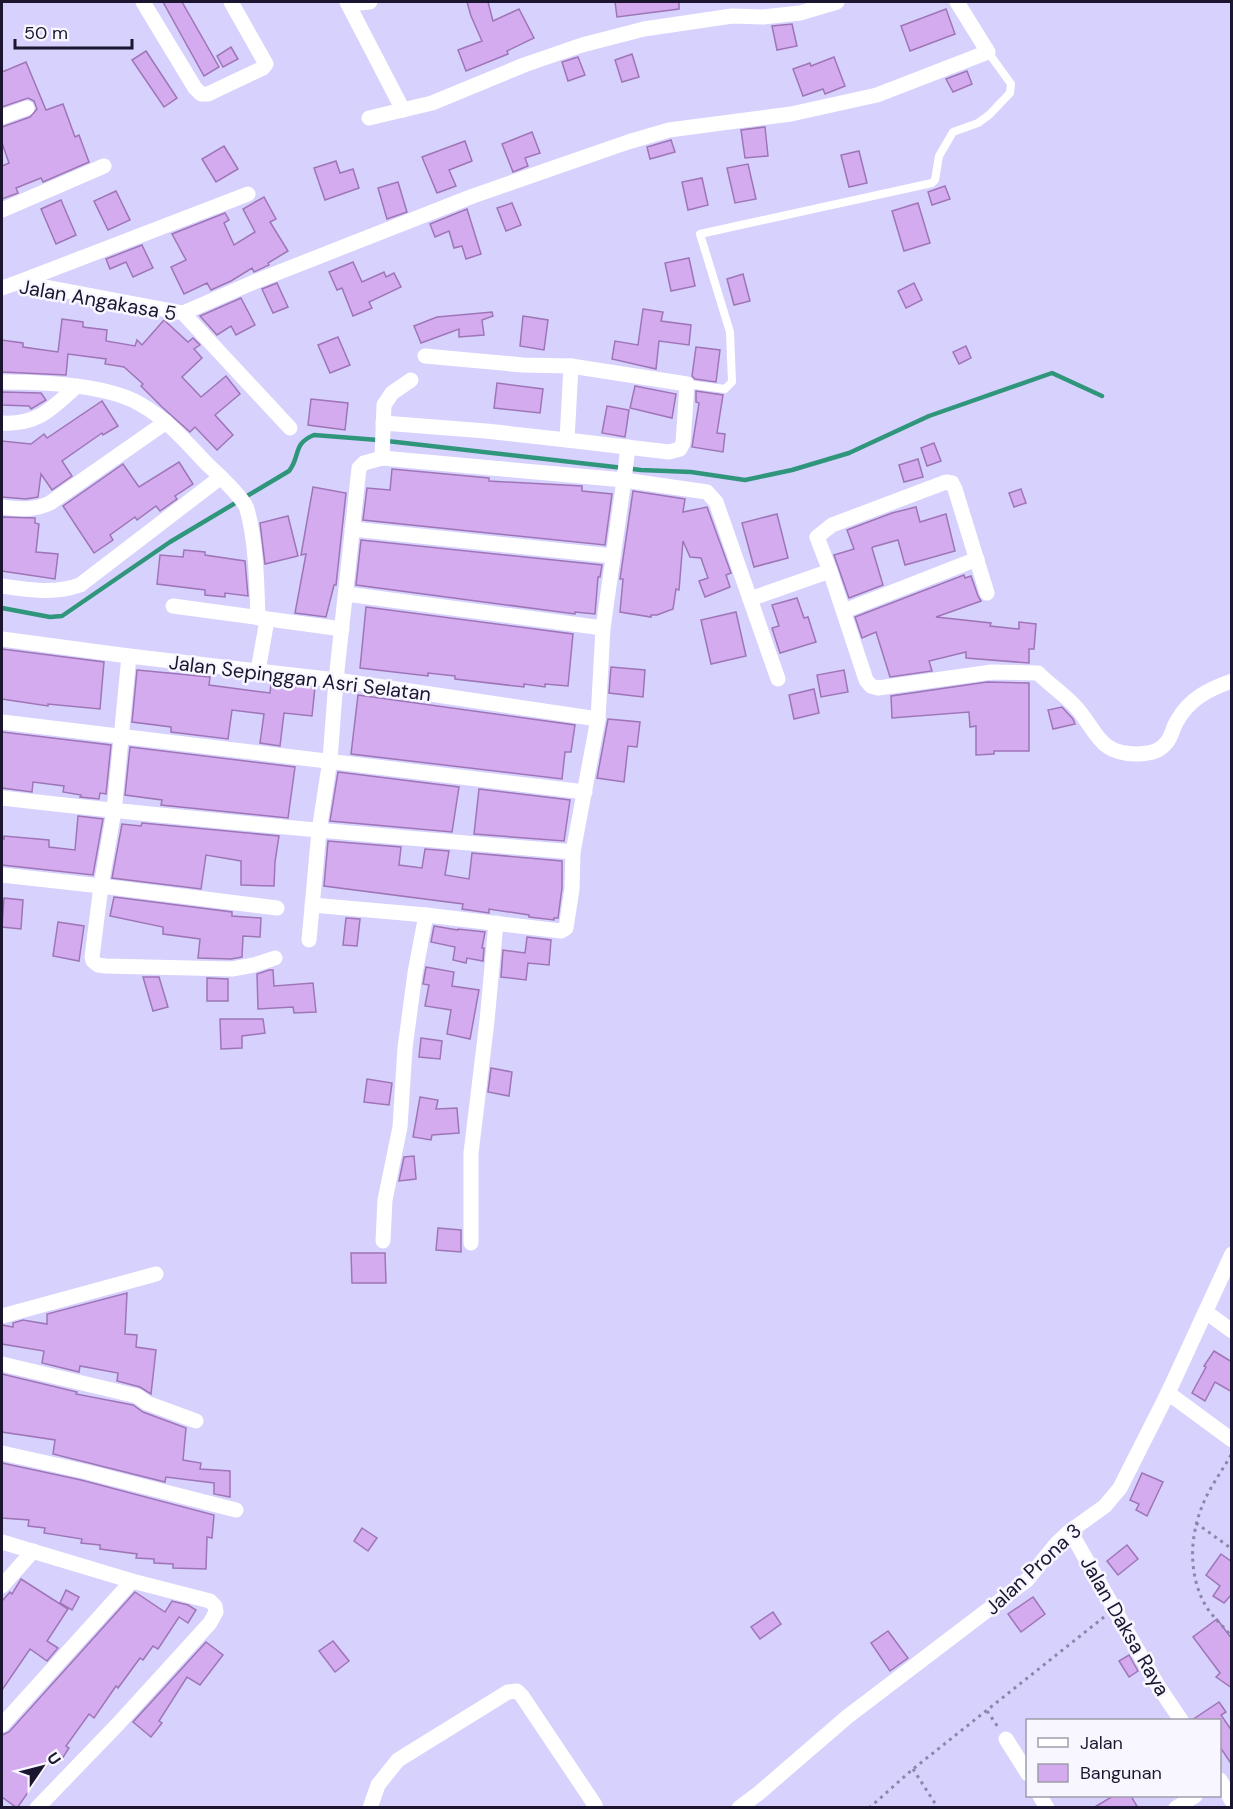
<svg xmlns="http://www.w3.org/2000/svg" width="1233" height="1809" font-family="'DM Sans',sans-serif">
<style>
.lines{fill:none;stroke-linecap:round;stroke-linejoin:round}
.stream{stroke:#30967b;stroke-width:4.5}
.building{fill:#d4abee;stroke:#9e76b7;stroke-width:1.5}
.path{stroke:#8c86ac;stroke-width:3;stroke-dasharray:3 4.5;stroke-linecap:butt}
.lane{stroke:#fff;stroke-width:8}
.street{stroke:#fff;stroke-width:15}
.labels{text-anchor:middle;stroke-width:5;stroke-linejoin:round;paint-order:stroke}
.street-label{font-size:20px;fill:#1b1530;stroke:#f8f7ff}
</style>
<rect width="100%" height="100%" fill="#d7d1fe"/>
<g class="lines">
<!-- stream -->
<g class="stream">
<polyline points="387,441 641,470 691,472 745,480 792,470 849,453 929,416 1052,373 1102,396"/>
<path d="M2,608L50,617L62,616L170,542L289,471C301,456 292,444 314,435L378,440"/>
</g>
</g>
<!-- building -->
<g class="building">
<polygon points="163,2 182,2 219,67 204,76"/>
<polygon points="467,2 488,2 493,21 519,9 534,38 507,51 508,54 466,71 458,50 482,41 471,16"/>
<polygon points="615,2 679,2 679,9 617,17"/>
<polygon points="946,9 955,34 910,51 901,26"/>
<polygon points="792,24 797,46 777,50 772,26"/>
<polygon points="231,47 238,59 223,67 217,56"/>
<polygon points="146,51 177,98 164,107 132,60"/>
<polygon points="632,54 639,77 622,82 615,60"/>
<polygon points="578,57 585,75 568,81 562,62"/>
<polygon points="834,57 845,86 825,94 823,89 803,96 793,69 810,63 811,66"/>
<polygon points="26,62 46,110 63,104 75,137 79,135 89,162 43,182 41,178 16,188 18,193 2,199 2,166 9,163 2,143 2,127 30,117 37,109 34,101 28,98 2,107 2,72"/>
<polygon points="967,71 972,84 953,92 946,79"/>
<polygon points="765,127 768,156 745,158 741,130"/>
<polygon points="532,132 540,153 525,158 528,166 513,172 502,144"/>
<polygon points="671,140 675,152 650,159 647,147"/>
<polygon points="465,141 472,161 449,170 456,186 437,193 422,157"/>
<polygon points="224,146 238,169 216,182 202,159"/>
<polygon points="859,151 867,183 849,187 841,155"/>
<polygon points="336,161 340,173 353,169 359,188 325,200 314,168"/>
<polygon points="748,164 756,199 735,203 727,168"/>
<polygon points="702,178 708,205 688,210 682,182"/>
<polygon points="398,182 407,212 387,219 378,188"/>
<polygon points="945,186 950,199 932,205 928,192"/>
<polygon points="116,191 130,220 108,230 94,201"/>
<polygon points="264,197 276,219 270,222 288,251 268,263 269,265 254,272 252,268 231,281 211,290 207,283 184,294 171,267 186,260 172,234 225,213 229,220 224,223 234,245 255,232 243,209"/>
<polygon points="61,200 76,235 56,244 41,209"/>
<polygon points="512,203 521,225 506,231 497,208"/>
<polygon points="918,203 930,243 904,251 892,211"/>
<polygon points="467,209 481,254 466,259 462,246 454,248 449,231 435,237 430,224"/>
<polygon points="142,245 153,268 133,277 126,262 110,269 106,259"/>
<polygon points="689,258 695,286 671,291 665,263"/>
<polygon points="353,262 362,282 384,272 386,277 394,273 401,287 369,302 372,308 353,316 342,288 337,290 329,272"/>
<polygon points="743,274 750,301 734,305 727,279"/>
<polygon points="277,283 288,307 273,313 262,289"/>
<polygon points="914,283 922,300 906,308 898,291"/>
<polygon points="241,298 255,325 236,335 231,326 217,335 200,316"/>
<polygon points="643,309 663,312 661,321 691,325 689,345 659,341 656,369 612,359 615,341 638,345"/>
<polygon points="492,312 493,316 482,320 484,335 459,337 459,329 421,343 414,326 437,317"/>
<polygon points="523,316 548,320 544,350 520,346"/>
<polygon points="62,319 83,322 83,327 107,330 106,341 135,346 137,340 142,345 164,320 188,342 193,338 200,345 194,349 202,358 182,377 201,397 226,376 240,394 215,415 233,435 217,450 195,427 190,432 162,407 141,386 143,384 124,367 105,364 106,359 68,354 66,375 2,372 2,340 23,343 23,347 58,352"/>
<polygon points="338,337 350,365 330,373 318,345"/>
<polygon points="966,346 971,358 959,364 953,352"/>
<polygon points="696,347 720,350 716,382 695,379 692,376"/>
<polygon points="497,383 543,389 540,413 494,408"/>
<polygon points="635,386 676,394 672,418 630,408"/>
<polygon points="696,391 723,395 717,433 725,434 723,452 692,447 699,403 696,402"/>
<polygon points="2,392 41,393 46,400 31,409 29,406 2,405"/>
<polygon points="311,399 348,403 345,430 308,425"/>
<polygon points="102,401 118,426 103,435 102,433 62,461 72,476 52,490 41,474 38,497 26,499 2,497 2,441 31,444 44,434 47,438"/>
<polygon points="607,406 629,410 625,437 602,433"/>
<polygon points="934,443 941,461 927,466 921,448"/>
<polygon points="918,459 923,477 904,482 899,465"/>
<polygon points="179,462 193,484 175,496 177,499 160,511 156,506 137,520 135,517 110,535 113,540 94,553 63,506 123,464 139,487"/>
<polygon points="392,469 489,478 489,481 582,486 582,491 612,494 605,545 363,520 367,488 390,490"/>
<polygon points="313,487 346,493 336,585 334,585 326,617 295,613 306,554 301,555"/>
<polygon points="1021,489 1026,503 1014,507 1009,493"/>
<polygon points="633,491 685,499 683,512 707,507 731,573 726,575 730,587 705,597 699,581 708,578 701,558 690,557 683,541 679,590 676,589 673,609 657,615 651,615 651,617 620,612 623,579 620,579"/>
<polygon points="916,507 920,522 946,514 955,551 905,565 898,540 873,547 872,548 883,585 849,598 834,555 854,549 847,530 892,513"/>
<polygon points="777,514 788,558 754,567 742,523"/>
<polygon points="288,516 298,556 265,564 260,523"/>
<polygon points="2,517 35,518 35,523 39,524 36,552 58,554 55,579 2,571"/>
<polygon points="361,540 602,565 600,577 598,577 595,614 575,612 575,614 356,585"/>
<polygon points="184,550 205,552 205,555 245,561 248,596 225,593 225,597 205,595 205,590 157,584 160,555 183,557"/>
<polygon points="964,575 965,578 971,576 978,596 981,601 936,617 991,623 990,626 1019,629 1019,622 1036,624 1034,649 1029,649 1029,663 966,658 966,652 929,661 932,671 890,677 876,632 862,638 855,617"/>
<polygon points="797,598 804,618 808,617 816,642 780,653 772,628 779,626 772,605"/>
<polygon points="366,607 573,634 568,686 545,684 545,687 524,684 524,687 455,679 455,676 428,673 428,676 360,668"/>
<polygon points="736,612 746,656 711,664 701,620"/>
<polygon points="2,649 104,662 100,709 48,704 48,706 2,699"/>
<polygon points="611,667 645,670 643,697 609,693"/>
<polygon points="137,670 210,677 209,685 270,693 271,683 315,687 312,716 284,713 280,746 260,743 264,714 232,710 228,739 171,732 171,727 132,722"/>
<polygon points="844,670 848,692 821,697 817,675"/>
<polygon points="987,682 1029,683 1029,751 994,751 994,754 976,755 976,726 970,727 969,712 892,718 891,696"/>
<polygon points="814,689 819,713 794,719 789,695"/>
<polygon points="358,695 575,725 571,752 565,752 562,779 351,754"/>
<polygon points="1062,707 1073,719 1075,724 1053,729 1048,710"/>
<polygon points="608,719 640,722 637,747 628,746 624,782 597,778"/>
<polygon points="2,732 111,745 106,794 100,793 99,799 80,797 81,795 63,792 64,786 33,782 32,792 2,788"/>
<polygon points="130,747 295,767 288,818 161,805 162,800 125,795"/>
<polygon points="338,772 459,787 452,832 330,821"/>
<polygon points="479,789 570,800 564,841 474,834"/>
<polygon points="78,816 103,819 93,875 2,865 2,838 4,839 4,836 49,840 49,847 75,850"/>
<polygon points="142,823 279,836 275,862 274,886 241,885 241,861 206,855 201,889 112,878 122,824 141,826"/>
<polygon points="328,841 401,847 399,865 422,868 425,849 449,851 445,875 469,879 472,853 562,861 562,888 558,918 554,918 554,920 529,917 529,915 489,909 489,913 462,909 463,904 324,886"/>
<polygon points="114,897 232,912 232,916 261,918 260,937 243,936 242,957 231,959 198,958 200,939 163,934 163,927 110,916"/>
<polygon points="4,898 23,900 21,929 2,927"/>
<polygon points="346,918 360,919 357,946 343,945"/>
<polygon points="58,922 84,926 79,961 53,956"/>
<polygon points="434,926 458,930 458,929 485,932 482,948 484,948 483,961 467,958 466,963 453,960 455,947 431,942"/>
<polygon points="527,937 551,940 549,965 528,963 526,980 501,977 503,950 525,953"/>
<polygon points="426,967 454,972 452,986 479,990 470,1039 447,1034 451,1010 425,1006 429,985 423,984"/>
<polygon points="269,970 273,970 274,986 313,983 316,1012 294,1013 293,1007 258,1009 257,974"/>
<polygon points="143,977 159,977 168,1007 153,1011"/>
<polygon points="207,978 228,979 228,1001 207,1001"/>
<polygon points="220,1019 263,1019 265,1033 242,1036 242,1048 221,1049"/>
<polygon points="421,1038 442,1041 440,1059 419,1057"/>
<polygon points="491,1068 512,1072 509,1096 488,1092"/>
<polygon points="367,1079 392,1083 389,1105 364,1102"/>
<polygon points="420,1097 438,1100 436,1109 457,1108 459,1133 432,1135 431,1140 413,1137"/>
<polygon points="414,1156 416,1179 399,1181 404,1157"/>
<polygon points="438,1228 461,1230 461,1252 436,1250"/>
<polygon points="351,1253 385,1253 386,1283 352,1283"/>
<polygon points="127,1293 125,1334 137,1335 136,1347 156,1350 151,1394 140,1387 117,1381 118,1373 80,1366 79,1372 42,1363 44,1351 2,1344 2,1325 13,1327 13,1323 23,1320 47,1324 47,1314"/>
<polygon points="1214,1351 1232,1362 1232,1392 1215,1382 1205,1401 1192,1393 1206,1367 1204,1366"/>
<polygon points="2,1374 77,1392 76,1394 133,1405 143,1412 186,1428 183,1460 201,1463 200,1469 230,1471 230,1497 214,1494 214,1483 166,1477 165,1482 53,1454 55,1440 2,1432"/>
<polygon points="2,1463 81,1480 214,1515 212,1538 207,1537 206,1569 173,1568 173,1564 154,1563 154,1559 136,1558 137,1554 100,1549 100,1545 81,1543 82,1539 44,1533 45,1528 28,1526 29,1520 2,1518"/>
<polygon points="1142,1473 1163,1482 1147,1516 1136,1510 1139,1504 1130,1500"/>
<polygon points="362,1528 377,1538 368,1551 354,1541"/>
<polygon points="1127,1545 1138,1559 1118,1575 1107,1561"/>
<polygon points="1221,1554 1232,1562 1232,1594 1224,1603 1213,1596 1220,1586 1206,1575"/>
<polygon points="21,1579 68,1609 47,1641 58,1648 47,1661 30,1649 2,1690 2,1601 10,1592 12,1594"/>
<polygon points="66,1590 79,1597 72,1610 60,1603"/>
<polygon points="135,1592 165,1612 172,1601 188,1605 196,1610 188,1623 179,1617 158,1649 153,1646 143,1660 140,1658 118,1688 116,1686 94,1718 89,1714 66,1746 69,1748 60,1762 53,1757 17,1808 2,1797 2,1735 9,1732"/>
<polygon points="1033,1597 1045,1614 1021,1632 1008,1614"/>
<polygon points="773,1612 781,1624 760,1639 751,1627"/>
<polygon points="1217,1619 1232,1639 1232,1688 1216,1677 1220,1673 1193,1637"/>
<polygon points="888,1631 908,1658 890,1671 871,1643"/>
<polygon points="333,1641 349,1661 335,1672 319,1651"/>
<polygon points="206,1642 223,1655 200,1685 187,1677 159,1721 162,1723 151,1737 133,1722"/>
<polygon points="1129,1655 1138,1671 1129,1677 1119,1661"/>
<polygon points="1219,1702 1226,1712 1221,1715 1232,1731 1232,1765 1220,1747 1220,1720 1192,1720"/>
<polygon points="1113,1796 1131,1796 1138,1808 1093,1808"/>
</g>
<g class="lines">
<!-- path -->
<g class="path">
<path d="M1231,1455C1222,1471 1210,1487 1203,1504C1189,1537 1188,1577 1207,1608C1214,1618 1224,1627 1232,1637"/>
<polyline points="1196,1523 1232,1549"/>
<polyline points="987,1711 998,1727"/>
<polyline points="913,1769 938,1808"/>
<polyline points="869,1808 913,1769 1104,1617"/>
</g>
<!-- lane -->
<polyline class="lane" points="687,384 725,389 732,382 730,332 700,234 932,183 935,180 939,156 953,132 978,123 989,115 1010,93 1011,84 988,52"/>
<!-- street -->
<g class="street">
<polyline points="143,2 195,88 201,94 208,94 263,68 266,64 231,2"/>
<polyline points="347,2 348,4 370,2"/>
<polyline points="348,4 403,110"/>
<polyline points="2,117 27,108"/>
<polyline points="369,118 432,103 524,65 582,45 644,29 732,16 763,17 800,13 837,2"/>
<polyline points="2,210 104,166"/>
<polyline points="19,282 248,194"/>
<polyline points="2,288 19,282 183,313 290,428"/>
<polyline points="183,313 254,282 473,196 628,142 669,130 791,114 877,95 988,52 957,2"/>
<polyline points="425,356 523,365 571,366"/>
<polygon points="571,366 687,384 683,443 680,449 669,452 567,440"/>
<path d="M2,382C41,382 106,384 140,404C167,419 187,443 208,465C217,473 244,499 247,509C256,541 257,585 258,618"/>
<path d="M2,423C38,425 51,409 77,386"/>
<polyline points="383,423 486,431 567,440"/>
<polyline points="628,447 624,480 707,492 716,502 778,679"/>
<polyline points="382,458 384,405 392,393 411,380"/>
<path d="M2,507C19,509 33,511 50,503L166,422"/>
<polyline points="352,529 613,556"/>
<path d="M830,571L866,680L871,686L878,688L992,672L1038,673C1049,684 1062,693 1073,704C1097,728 1096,755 1139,754C1151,753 1159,752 1167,742C1172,736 1173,727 1177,721C1189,699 1209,689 1232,681"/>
<path d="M2,586C29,590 54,594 80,585L221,477"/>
<polyline points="346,594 603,628"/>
<polyline points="750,599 830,571 817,537 832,525 946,482 952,483 955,489 987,593"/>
<polyline points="173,606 342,629"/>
<polyline points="844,611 977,559"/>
<polyline points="2,639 129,656 336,680 598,719"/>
<polyline points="258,671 267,620"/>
<polyline points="2,722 585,792"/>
<path d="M2,798C192,820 383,836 573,852"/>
<polyline points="2,875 101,886 114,811 129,656"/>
<polyline points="309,940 319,831 330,760 336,680 359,468 364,463 382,458 624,480 603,628 598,719 573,852 572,889 566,928 561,931 426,915 312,905"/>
<polyline points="275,958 254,965 232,969 105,966 98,965 93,961 92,957 101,886 277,908"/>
<polyline points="383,1241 385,1200 400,1127 405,1048 415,973 426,915"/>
<polyline points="471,1243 471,1153 487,1021 496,923"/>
<polyline points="1206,1312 1232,1331"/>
<polyline points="2,1316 156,1274"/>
<polyline points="2,1364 137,1396 147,1403 196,1421"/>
<polyline points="1168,1393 1232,1440"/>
<polyline points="2,1453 83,1471 236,1510"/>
<polyline points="1070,1531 1158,1686 1181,1720"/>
<polyline points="2,1542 132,1581 210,1601 215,1606 216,1612 210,1623 118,1724 37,1808"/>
<polyline points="2,1586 33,1551"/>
<polyline points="2,1725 132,1581"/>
<polyline points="1006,1739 1028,1774"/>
<polyline points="1220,1780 1232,1801"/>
<polyline points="1040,1796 1047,1808"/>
<polyline points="370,1808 378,1785 398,1760 508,1692 517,1691 522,1696 595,1805"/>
<polyline points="739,1808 759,1793 847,1717 1027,1580 1057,1543 1070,1531 1105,1506 1120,1488 1168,1393 1232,1254"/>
<polyline points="1176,1808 1195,1796"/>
</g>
</g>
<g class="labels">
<!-- street labels -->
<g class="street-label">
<text transform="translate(98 300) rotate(10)" y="7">Jalan Angakasa 5</text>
<text transform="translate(300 678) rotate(7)" y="7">Jalan Sepinggan Asri Selatan</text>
<text transform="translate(1033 1569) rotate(-43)" y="7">Jalan Prona 3</text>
<text transform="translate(1125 1626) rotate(60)" y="7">Jalan Daksa Raya</text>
</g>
</g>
<!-- border -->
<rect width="1233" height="1809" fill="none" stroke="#1b1530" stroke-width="6"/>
<!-- legend -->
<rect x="1026" y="1719" width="195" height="78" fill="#f8f7ff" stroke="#a09dac" stroke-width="1.5"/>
<rect x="1038" y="1738" width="30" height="9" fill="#ffffff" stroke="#a09dac" stroke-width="1.5"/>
<text x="1080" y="1749" font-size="18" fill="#1b1530">Jalan</text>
<rect x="1038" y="1764" width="30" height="18" fill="#d4abee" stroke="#a09dac" stroke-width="1.5"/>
<text x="1080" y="1779" font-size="18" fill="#1b1530">Bangunan</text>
<!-- north arrow -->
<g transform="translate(42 1767) rotate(55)" stroke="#f8f7ff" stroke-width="4.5" paint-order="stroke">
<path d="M0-4.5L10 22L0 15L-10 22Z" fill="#1b1530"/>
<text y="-9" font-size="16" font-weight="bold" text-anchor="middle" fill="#1b1530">U</text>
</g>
<!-- scale -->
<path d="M15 39v9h117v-9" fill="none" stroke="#1b1530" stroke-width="3"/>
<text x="24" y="39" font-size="18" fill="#1b1530" stroke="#f8f7ff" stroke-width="4.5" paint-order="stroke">50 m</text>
</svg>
